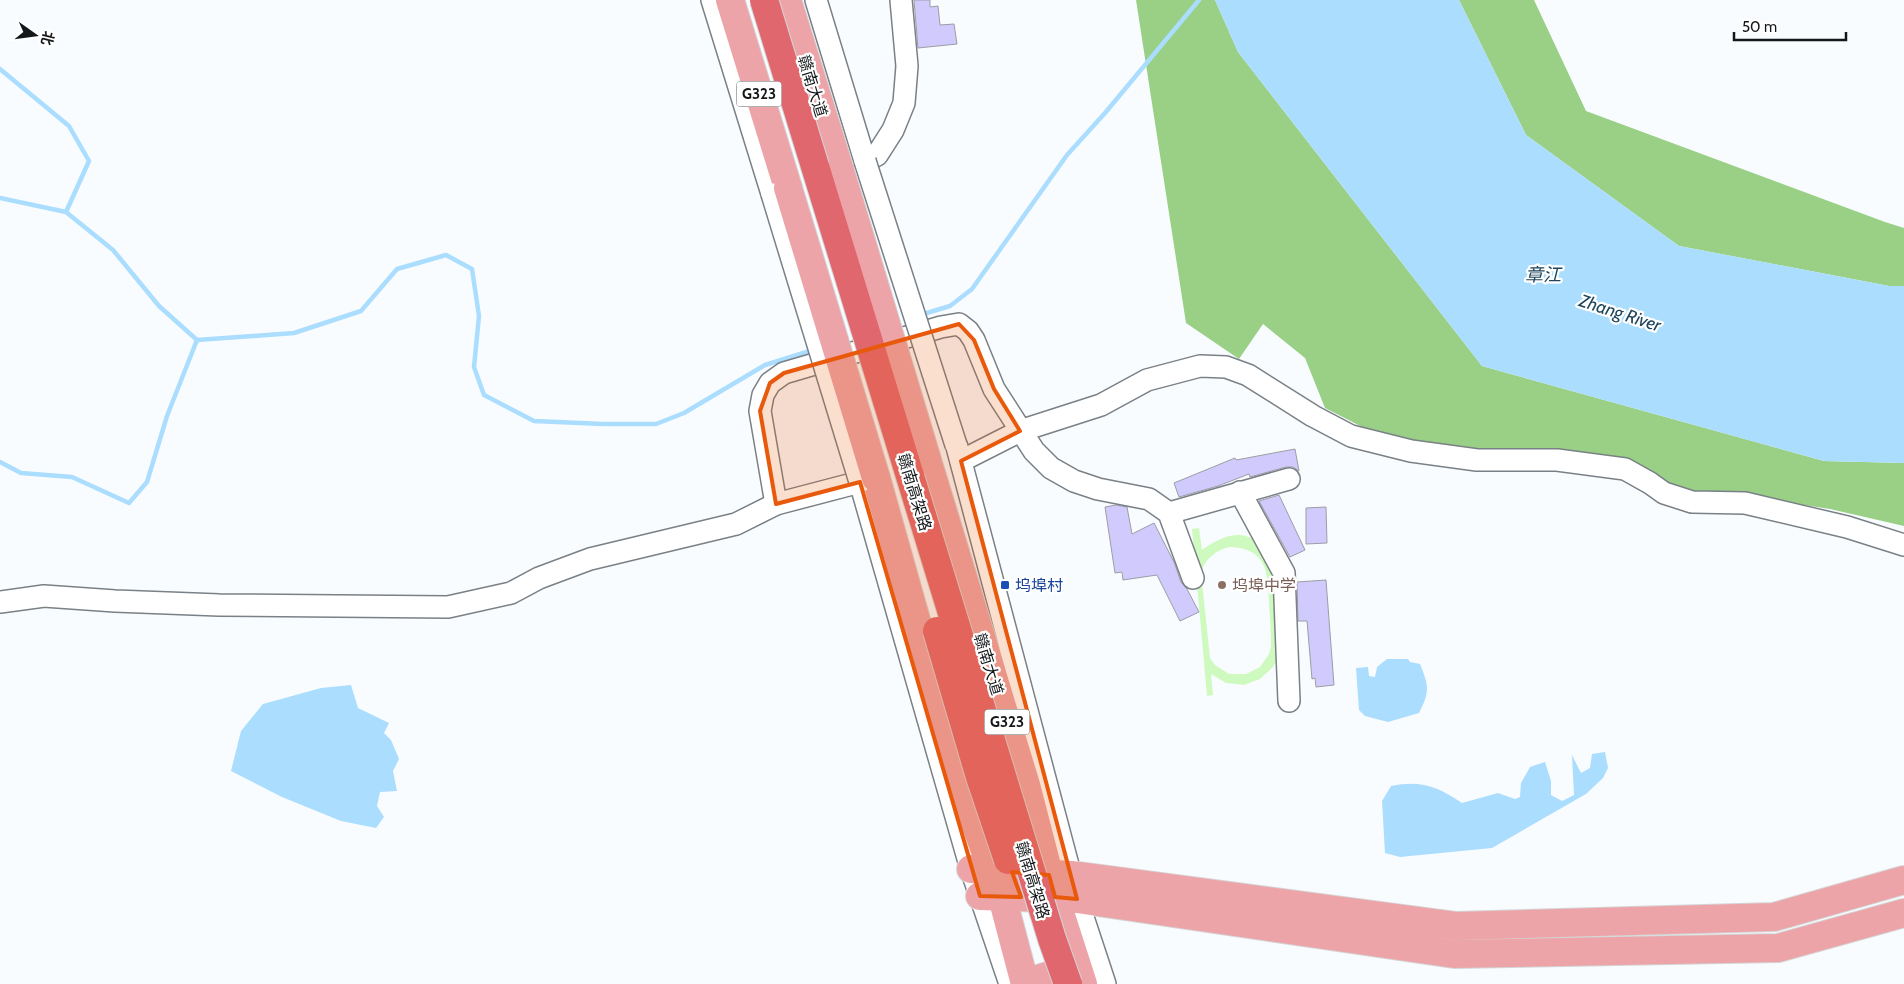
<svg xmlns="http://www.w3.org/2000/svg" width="1904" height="984" font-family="Cabin,'Noto Sans SC',sans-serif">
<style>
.green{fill:#cffabf;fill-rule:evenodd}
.forest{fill:#99d085}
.water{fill:#aaddfe}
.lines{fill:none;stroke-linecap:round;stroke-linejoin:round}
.stream{stroke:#aaddfe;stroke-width:4.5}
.building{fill:#d1cbfd;stroke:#9d9ca4}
.minor-casing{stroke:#798086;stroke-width:24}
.major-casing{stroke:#d5d5d6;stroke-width:30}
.minor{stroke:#fff;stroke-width:21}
.major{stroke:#eda4a8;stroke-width:28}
.minor-bridge-casing{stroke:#798086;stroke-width:24;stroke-linecap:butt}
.major-bridge-casing{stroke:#d5d5d6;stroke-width:30;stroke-linecap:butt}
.highway-bridge-casing{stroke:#d5d5d6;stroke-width:30;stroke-linecap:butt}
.minor-bridge{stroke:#fff;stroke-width:21}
.major-bridge{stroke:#eda4a8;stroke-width:28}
.highway-bridge{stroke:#e1676e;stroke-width:28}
.marked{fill:#e8590c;fill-opacity:0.2;stroke:#e8590c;stroke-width:4;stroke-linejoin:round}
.transit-dot{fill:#1a4fb4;stroke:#fff;stroke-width:2}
.education-dot{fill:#8d6e63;stroke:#fff;stroke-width:2}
.labels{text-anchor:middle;stroke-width:4.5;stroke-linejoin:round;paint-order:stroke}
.shield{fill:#fff;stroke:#5a5d5e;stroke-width:1}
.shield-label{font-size:15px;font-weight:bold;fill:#141719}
.street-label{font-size:16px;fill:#141719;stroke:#fff}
.transit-label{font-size:16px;fill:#164399;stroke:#fff;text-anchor:start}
.education-label{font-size:16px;fill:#785e54;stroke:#fff;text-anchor:start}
.water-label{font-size:18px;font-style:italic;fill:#20465c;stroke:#fff}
</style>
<rect width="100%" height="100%" fill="#f9fcff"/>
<!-- green -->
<path class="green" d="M1199,528L1202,550C1217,539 1240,527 1257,542C1264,547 1269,554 1274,559L1277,660L1273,667L1260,679L1244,685L1226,683L1211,674L1213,695L1207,696L1192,529ZM1230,547C1267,548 1268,573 1269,603C1270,617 1271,632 1271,646L1269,654L1260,667L1246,674H1229L1215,665L1210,658L1201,572C1206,558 1216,550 1230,547Z"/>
<!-- forest -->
<g class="forest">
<polygon points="1136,0 1215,0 1238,52 1482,366 1824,461 1904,463 1904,526 1830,509 1733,494 1698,494 1665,482 1627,459 1573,451 1484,453 1376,434 1325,408 1305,358 1263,324 1239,359 1186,323"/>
<polygon points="1459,0 1534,0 1586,111 1885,222 1904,228 1904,286 1889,286 1679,246 1526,135"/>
</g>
<!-- water -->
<g class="water">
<polygon points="1215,0 1459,0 1526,135 1679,246 1889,286 1904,286 1904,463 1824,461 1482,366 1238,52"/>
<path d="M1387,659H1408L1410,662L1420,664C1429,686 1430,692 1419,713L1388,722L1365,716L1359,710L1356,668L1368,667L1369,676L1375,677L1377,667Z"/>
<polygon points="351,685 358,708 389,723 384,733 391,740 399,759 393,771 397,791 380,792 377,806 384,817 376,828 341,821 282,797 231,771 241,731 263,704 321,688"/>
<path d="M1605,752L1608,768L1603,778L1586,794L1492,848L1400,857L1385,853L1382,801L1391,786C1420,780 1437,786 1462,803L1498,793L1515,799L1520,797L1521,783L1530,767L1545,762L1551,781V795L1562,801L1574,795L1572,755L1581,773L1590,768L1592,754Z"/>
</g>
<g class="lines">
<!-- stream -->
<g class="stream">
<polyline points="0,69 69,126 89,161 66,212"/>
<polyline points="0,198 66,212 113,250 159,306 197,340 294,333 361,311 397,269 446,255 472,269 479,316 474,367 484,395 534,421 603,424 656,424 684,413 765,365 813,350"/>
<polyline points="920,315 950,306 972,289 1067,155 1105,113 1199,0"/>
<polyline points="0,462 21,473 72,477 129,503 147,482 167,416 197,340"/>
</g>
</g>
<!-- building -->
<g class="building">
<polygon points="914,0 930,0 930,7 938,6 940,25 954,24 957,44 918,48"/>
<polygon points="1295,449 1299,471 1293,467 1286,467 1250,477 1249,474 1218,486 1179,497 1174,483 1235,458 1236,460"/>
<polygon points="1279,495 1305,550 1290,557 1259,501"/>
<polygon points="1116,505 1127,507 1132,534 1154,523 1174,562 1181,582 1187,589 1199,612 1180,621 1157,575 1123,580 1122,572 1115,573 1105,507"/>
<polygon points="1326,507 1327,543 1306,544 1306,508"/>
<polygon points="1326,580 1334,685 1316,687 1315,678 1312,679 1307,621 1298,621 1297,582"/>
</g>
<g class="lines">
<defs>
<g id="minor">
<polyline points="712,0 772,194"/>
<polyline points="816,0 865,161 877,155 893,130 904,103 907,66 901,0"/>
<polyline points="957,447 1077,899 1105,984"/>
<polyline points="961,461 1020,431 1101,405 1147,380 1200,366 1226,367 1248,375 1313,416 1351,436 1411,451 1477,460 1557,460 1625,469 1650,483 1664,493 1692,502 1745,503 1847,527 1904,545"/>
<polyline points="1240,492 1284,573 1289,701"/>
<polyline points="776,504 760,411 763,395 770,383 784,373 941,327 959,324 968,331 974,340 994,389 1034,451 1051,468 1074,481 1098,489 1149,499 1169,513 1193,578"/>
<polyline points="1169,513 1289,479"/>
<polyline points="0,602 44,596 115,601 219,605 448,607 511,593 539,578 590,559 736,524 776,504 860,482 971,869 1010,984"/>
</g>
<g id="major">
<polyline points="730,0 788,188"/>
<polyline points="787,0 840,171"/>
<polyline points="927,460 1026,785 1055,897 1083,984"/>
<polyline points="876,478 967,801 1002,897 1025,984"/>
<polyline points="971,869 1071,875 1456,926 1774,917 1904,880"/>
<polyline points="980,896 1077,899 1454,954 1778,948 1904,913"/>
<polyline points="1025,983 1077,967"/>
</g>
</defs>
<!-- minor casing -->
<use href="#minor" class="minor-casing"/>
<!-- major casing -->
<use href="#major" class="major-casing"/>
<!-- minor -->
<use href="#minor" class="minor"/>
<!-- major -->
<use href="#major" class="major"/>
<defs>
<g id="minor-bridge">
<polyline points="865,161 956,445"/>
<polyline points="772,194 860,482"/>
</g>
<g id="major-bridge">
<polyline points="840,171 927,460"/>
<polyline points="788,188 876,478"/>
</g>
<g id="highway-bridge">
<polyline points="764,0 1052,939 1068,984"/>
<polyline points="937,631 980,777 1008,860"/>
</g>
</defs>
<!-- minor-bridge casing -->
<use href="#minor-bridge" class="minor-bridge-casing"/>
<!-- major-bridge casing -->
<use href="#major-bridge" class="major-bridge-casing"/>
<!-- highway-bridge casing -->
<use href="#highway-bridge" class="highway-bridge-casing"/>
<!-- minor-bridge -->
<use href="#minor-bridge" class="minor-bridge"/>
<!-- major-bridge -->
<use href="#major-bridge" class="major-bridge"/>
<!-- highway-bridge -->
<use href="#highway-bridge" class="highway-bridge"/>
</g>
<!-- marked area -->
<path class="marked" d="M959,324L974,340L994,389L1020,431L961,461L1077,899L1055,897L1049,875L1012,872L1021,897L980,896L860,482L776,504L760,411L770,383L784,373Z"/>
<!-- markers -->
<rect class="transit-dot" x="1000" y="580" width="10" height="10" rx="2.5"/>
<circle class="education-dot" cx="1222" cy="585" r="5"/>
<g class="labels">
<!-- shield labels -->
<g class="shield">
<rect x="736.5" y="81.5" width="45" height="25" rx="4"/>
<rect x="984.5" y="709.5" width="45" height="25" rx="4"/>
</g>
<g class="shield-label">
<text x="759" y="99">G323</text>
<text x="1007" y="727">G323</text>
</g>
<!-- street labels -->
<g class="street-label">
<text transform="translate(813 86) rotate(73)" y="6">赣南大道</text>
<text transform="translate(915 492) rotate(73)" y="6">赣南高架路</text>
<text transform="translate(989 664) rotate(73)" y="6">赣南大道</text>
<text transform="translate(1033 880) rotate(73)" y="6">赣南高架路</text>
</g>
<!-- transit labels -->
<g class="transit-label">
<text x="1015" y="591">坞埠村</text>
</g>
<!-- education labels -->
<g class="education-label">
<text x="1232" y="591">坞埠中学</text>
</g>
<!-- water labels -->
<g class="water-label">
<text x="1543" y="281">章江</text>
<text transform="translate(1620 313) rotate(18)" y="6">Zhang River</text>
</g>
</g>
<!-- north arrow -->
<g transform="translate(35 35) rotate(104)" stroke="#ffffff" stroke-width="4" paint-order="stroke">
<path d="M0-4L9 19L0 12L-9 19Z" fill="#141719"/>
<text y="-8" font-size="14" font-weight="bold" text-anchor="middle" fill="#141719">北</text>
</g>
<!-- scale -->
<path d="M1734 32v8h112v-8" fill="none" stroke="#141719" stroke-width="2.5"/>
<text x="1742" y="32" font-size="15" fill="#141719" stroke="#ffffff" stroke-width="4" paint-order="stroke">50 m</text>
</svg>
